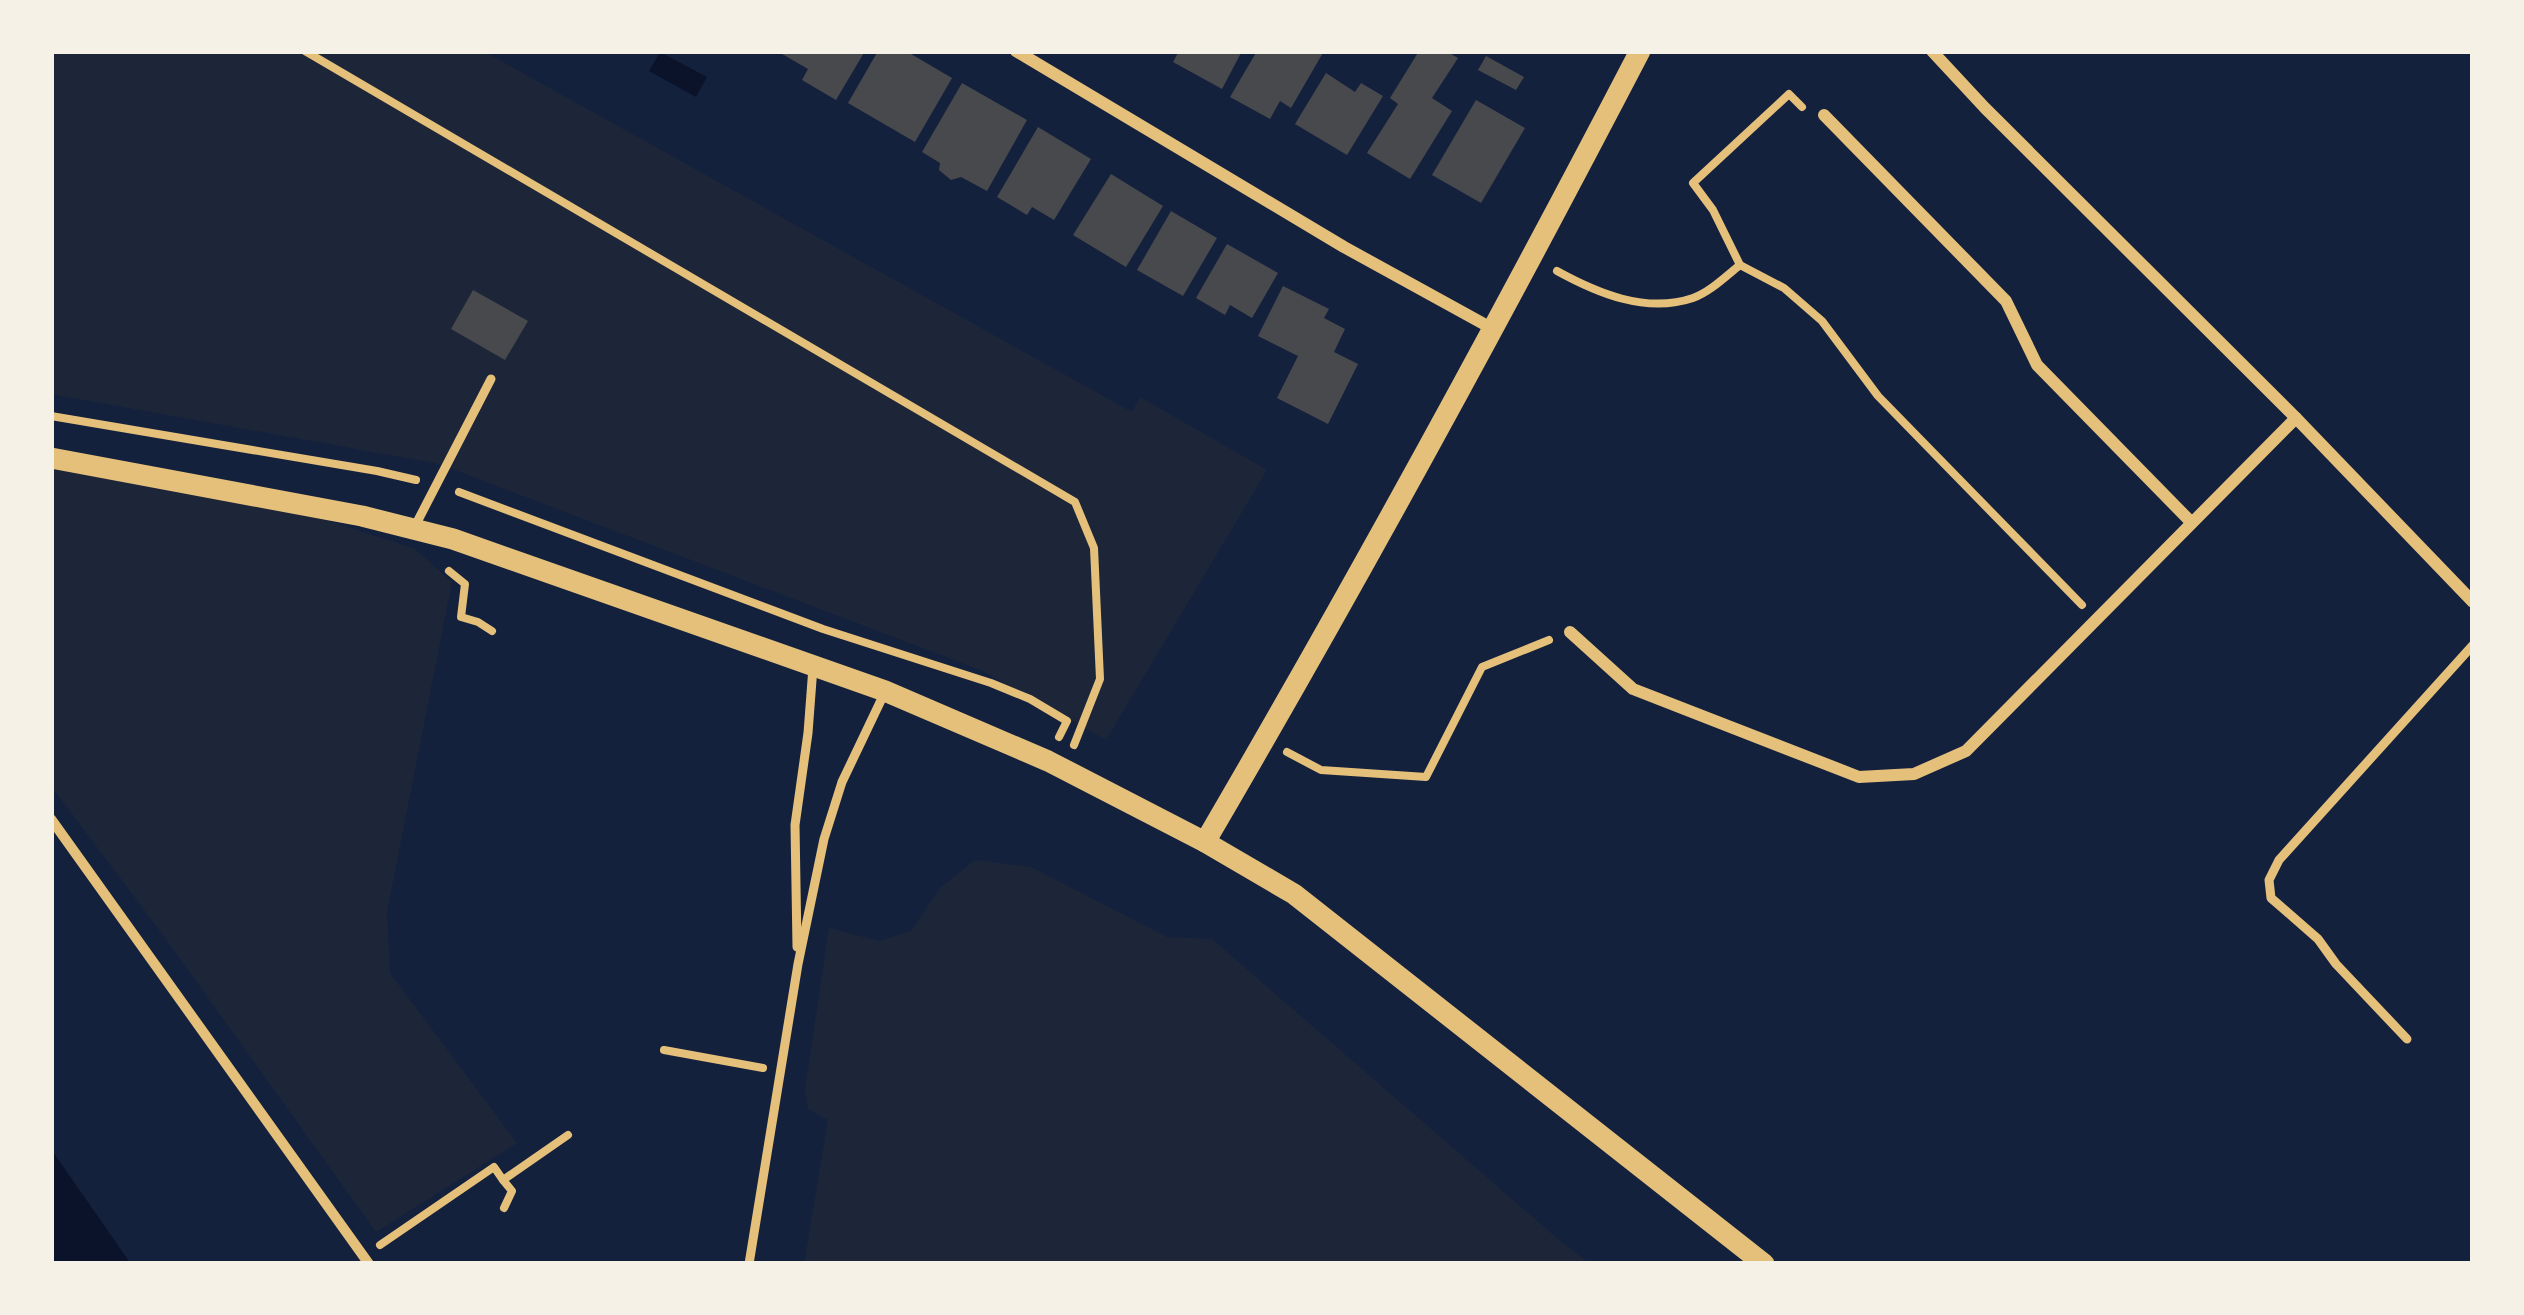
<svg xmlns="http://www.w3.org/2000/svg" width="2524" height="1315" font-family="Helvetica,sans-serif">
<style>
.green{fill:#1d2539}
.water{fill:#0b132b}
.building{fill:#48494c}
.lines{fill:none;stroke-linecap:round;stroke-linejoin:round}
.path{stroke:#e5c07b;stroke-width:8}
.service{stroke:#e5c07b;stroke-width:9}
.pedestrian{stroke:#e5c07b;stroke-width:10}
.minor{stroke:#e5c07b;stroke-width:12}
.tertiary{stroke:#e5c07b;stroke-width:21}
</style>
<rect width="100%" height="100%" fill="#14213d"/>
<!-- green -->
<g class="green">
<polygon points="51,51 483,51 1132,412 1140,397 1267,470 1106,740 983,671 439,464 51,394"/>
<polygon points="51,466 314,516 415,549 452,582 387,912 390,973 517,1143 376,1232 163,935 51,786"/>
<polygon points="975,860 1031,867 1167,937 1212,939 1558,1239 1590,1264 804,1264 828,1120 808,1109 805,1089 829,928 879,941 911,931 940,888"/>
</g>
<!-- water -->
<g class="water">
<polygon points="660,52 707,77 696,97 649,71"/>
<polygon points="51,1149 131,1264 51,1264"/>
</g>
<!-- building -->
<g class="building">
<polygon points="777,51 865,51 836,100 802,80 808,69"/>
<polygon points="878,51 906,51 952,78 915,142 848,103"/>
<polygon points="1179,51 1242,51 1222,89 1173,62"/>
<polygon points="1257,51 1324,51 1291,108 1280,101 1270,119 1230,97"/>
<polygon points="1419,51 1446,51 1458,58 1432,98 1452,111 1410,179 1367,153 1398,104 1390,98"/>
<polygon points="1486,56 1524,77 1516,90 1478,70"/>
<polygon points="1326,73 1355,92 1361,83 1383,96 1347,155 1295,124"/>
<polygon points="962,83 1027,120 987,191 961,177 951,180 939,170 940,163 922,152"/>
<polygon points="1476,100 1525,128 1481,203 1432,175"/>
<polygon points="1038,127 1091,159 1054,220 1032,207 1027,215 997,197"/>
<polygon points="1111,174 1163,206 1126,267 1073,235"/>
<polygon points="1171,211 1217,238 1183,296 1137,270"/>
<polygon points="1227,244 1278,273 1252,318 1230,305 1225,315 1196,298"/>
<polygon points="1283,286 1329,309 1324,318 1345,329 1334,352 1358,364 1328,424 1277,398 1298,356 1258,336"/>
<polygon points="473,290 528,321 505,360 451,329"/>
</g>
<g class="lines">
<!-- path -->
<g class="path">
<polyline points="305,51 1075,502 1094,548 1100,679 1074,745"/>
<polyline points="1740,265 1713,210 1693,183 1789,94 1802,107"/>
<path d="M1557,271C1597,293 1646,314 1693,298C1710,292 1726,276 1740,265L1784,288L1822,321L1878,396L2082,605"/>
<polyline points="51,416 377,471 416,480"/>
<polyline points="459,492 823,629 991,683 1030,699 1067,721 1059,737"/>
<polyline points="449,571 465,584 461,617 478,622 492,631"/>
<polyline points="1287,752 1321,770 1426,777 1482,667 1549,640"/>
<polyline points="664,1050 763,1068"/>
<polyline points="503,1180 512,1191 504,1208"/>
<polyline points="380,1245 494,1167 503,1180 568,1135"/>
</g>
<!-- service -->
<g class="service">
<polyline points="414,528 491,379"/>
<polyline points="797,947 795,825 808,733 813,667"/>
<polyline points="2407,1039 2336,964 2318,939 2271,898 2269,880 2279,860 2473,645"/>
<polyline points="749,1264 798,964 824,839 842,782 884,694"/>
</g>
<!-- pedestrian -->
<polyline class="pedestrian" points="51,819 369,1264"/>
<!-- minor -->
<g class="minor">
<polyline points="1016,51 1344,247 1493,329"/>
<polyline points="1932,51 1985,108 2296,418 2473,602"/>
<polyline points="1824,115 2006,301 2037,365 2191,522"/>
<polyline points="1570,632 1633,689 1859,777 1914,774 1966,751 2296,418"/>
</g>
<!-- tertiary -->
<g class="tertiary">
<polyline points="51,458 362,516 453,539 885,691 1048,761 1205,842 1294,894 1764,1264"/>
<path d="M1205,842C1357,582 1501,318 1640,51"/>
</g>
</g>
<!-- border -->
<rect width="2524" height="1315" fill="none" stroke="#f6f1e7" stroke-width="108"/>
</svg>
